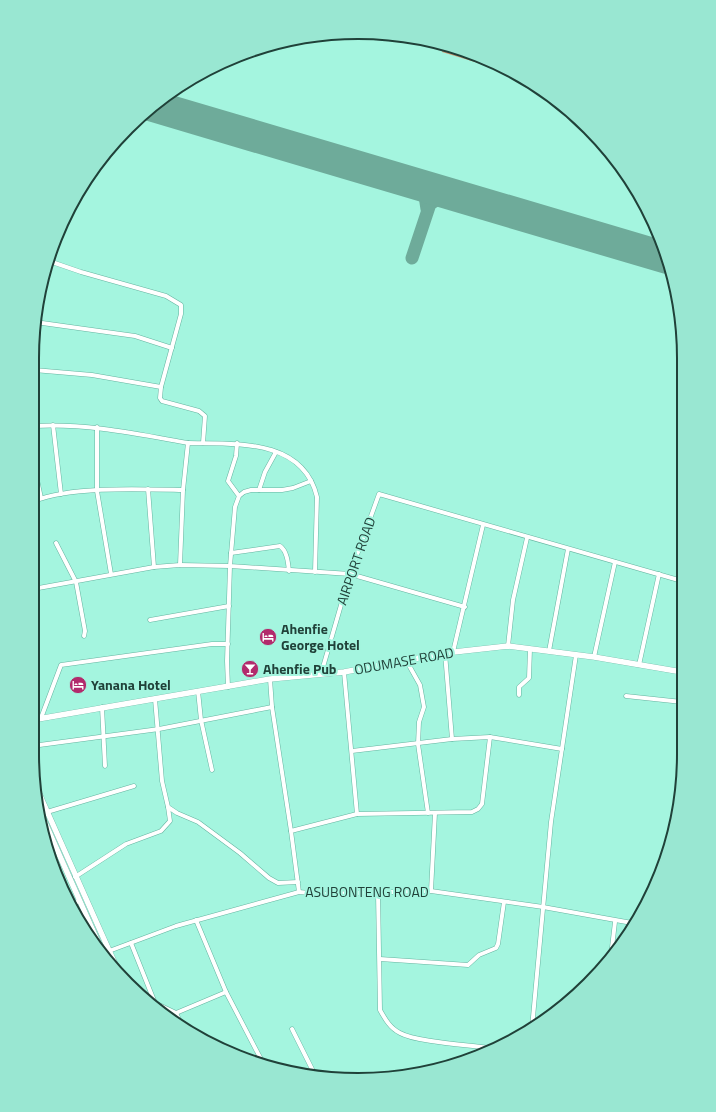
<svg xmlns="http://www.w3.org/2000/svg" width="716" height="1112" font-family="'Titillium Web',sans-serif">
<style>
.forest{fill:#cb946f}
.lines{fill:none;stroke-linecap:round;stroke-linejoin:round}
.taxiway{stroke:#6eab9a;stroke-width:13}
.runway{stroke:#6eab9a;stroke-width:32}
.street-casing{stroke:#65b4a0;stroke-width:5}
.secondary-casing{stroke:#65b4a0;stroke-width:6}
.street{stroke:#fff;stroke-width:4}
.secondary{stroke:#fff;stroke-width:5.5}
.labels{text-anchor:middle;stroke-width:4;stroke-linejoin:round;paint-order:stroke}
.street-label{font-size:14px;fill:#204139;stroke:#a4f5df}
.poi-label{font-size:14px;font-weight:bold;fill:#204139;stroke:#a4f5df;text-anchor:start}
.rim{fill:none;stroke:#204139;stroke-width:2}
</style>
<rect width="100%" height="100%" fill="#a4f5df"/>
<!-- forest -->
<polygon class="forest" points="444,45 463,49 495,64 488,66 442,52"/>
<g class="lines">
<!-- taxiway -->
<g class="taxiway">
<polyline points="413,183 425,196 427,209"/>
<polyline points="412,258 430,204 439,198 453,195"/>
</g>
<!-- runway -->
<polyline class="runway" points="153,106 667,258"/>
<defs>
<g id="street">
<polyline points="49,261 81,272 166,296 181,305 181,314 161,387"/>
<polyline points="35,322 135,336 172,348"/>
<polyline points="34,370 92,375 161,387 160,398 162,401 199,411 205,416 203,443"/>
<polyline points="53,425 61,494"/>
<path d="M34,426C86,423 137,434 188,443"/>
<polyline points="97,427 97,491 111,574"/>
<polyline points="237,443 236,456 228,481 239,496"/>
<polyline points="34,466 41,498"/>
<polyline points="311,481 293,488 282,490 251,490 244,492 239,496 235,507 230,566 350,574 465,607"/>
<polyline points="148,489 154,567"/>
<polyline points="259,490 265,472 276,452"/>
<path d="M34,501C72,486 141,489 183,490"/>
<polyline points="56,543 76,582 85,631 84,636"/>
<path d="M231,553L280,546C287,551 288,562 289,571"/>
<path d="M180,565L183,490L188,443C235,444 303,438 317,497L315,572"/>
<polyline points="33,582 36,588"/>
<polyline points="33,589 154,567 180,565 230,566 227,661 228,687"/>
<polyline points="150,620 229,606"/>
<polyline points="508,646 513,600 527,538"/>
<polyline points="549,651 568,549"/>
<polyline points="453,652 483,525"/>
<polyline points="445,653 452,739"/>
<polyline points="594,657 615,562"/>
<polyline points="406,660 420,685 424,707 419,722 418,744 428,813"/>
<polyline points="639,665 659,574"/>
<polyline points="321,674 350,574 379,494 682,581"/>
<polyline points="270,679 272,707 291,831"/>
<polyline points="198,691 201,720 212,770"/>
<polyline points="519,695 519,687 529,678 530,649"/>
<polyline points="626,696 682,702"/>
<polyline points="155,699 162,781 168,807 177,813 198,822 240,853 269,878 278,883 298,882"/>
<polyline points="102,707 105,766"/>
<polyline points="41,718 61,665 212,644 228,644"/>
<polyline points="32,746 159,729 272,707"/>
<polyline points="352,751 452,739 490,737 562,749"/>
<polyline points="47,812 134,786"/>
<polyline points="357,814 472,812 478,809 482,804 490,737"/>
<polyline points="75,877 126,844 161,831 170,821 168,807"/>
<polyline points="431,891 435,813"/>
<polyline points="299,892 291,831 357,814 344,672"/>
<path d="M378,893L380,1010C385,1019 390,1028 400,1033C416,1042 469,1045 489,1048"/>
<polyline points="72,905 79,901"/>
<polyline points="196,920 226,992 264,1065"/>
<polyline points="131,943 155,1003"/>
<polyline points="109,951 176,926 299,892 319,894 431,891 543,907 632,923"/>
<polyline points="611,956 615,922"/>
<polyline points="380,959 468,965 479,955 496,948 498,944 504,902"/>
<polyline points="151,1004 155,1003 176,1013 226,992"/>
<polyline points="176,1013 181,1024"/>
<polyline points="532,1028 551,822 576,655"/>
<polyline points="292,1029 315,1075"/>
</g>
<g id="secondary">
<polyline points="32,720 270,679 344,672 445,653 508,646 594,657 682,672"/>
<polyline points="38,791 116,966"/>
<polyline points="43,818 102,951"/>
</g>
</defs>
<!-- street casing -->
<use href="#street" class="street-casing"/>
<!-- secondary casing -->
<use href="#secondary" class="secondary-casing"/>
<!-- street -->
<use href="#street" class="street"/>
<!-- secondary -->
<use href="#secondary" class="secondary"/>
</g>
<!-- icons -->
<defs>
<symbol id="hotel-disc" viewBox="-11 -11 22 22"><circle r="9.5" fill="#b22a6c" stroke="#a4f5df"/><path d="M-6-4.5h1.5V1H6V5H4.5V3h-9V5H-6ZM-4 0a1.8 1.8 0 1 1 3.6 0ZM.5 0V-2.5h3Q6-2.5 6 0Z" fill="#fff"/></symbol>
<symbol id="bar-disc" viewBox="-11 -11 22 22"><circle r="9.5" fill="#b22a6c" stroke="#a4f5df"/><path d="M-6-5H6L.8 .8V4.5H3.5V6h-7V4.5H-.8V.8Z" fill="#fff"/></symbol>
</defs>
<g fill-rule="evenodd">
<use href="#hotel-disc" x="258" y="627" width="20" height="20"/>
<use href="#bar-disc" x="240" y="659" width="20" height="20"/>
<use href="#hotel-disc" x="68" y="675" width="20" height="20"/>
</g>
<g class="labels">
<!-- street labels -->
<g class="street-label">
<text transform="translate(356 561) rotate(-71)" y="5">AIRPORT ROAD</text>
<text transform="translate(404 661) rotate(-10)" y="5">ODUMASE ROAD</text>
<text x="367" y="897">ASUBONTENG ROAD</text>
</g>
<!-- poi labels -->
<g class="poi-label">
<text x="281" y="634">Ahenfie<tspan x="281" dy="16">George Hotel</tspan></text>
<text x="263" y="674">Ahenfie Pub</text>
<text x="91" y="690">Yanana Hotel</text>
</g>
</g>
<!-- crop -->
<path d="M0 0H716V1112H0ZM358 39H358A319 319 0 0 1 677 358V754A319 319 0 0 1 358 1073H358A319 319 0 0 1 39 754V358A319 319 0 0 1 358 39Z" fill="#99e7d2" fill-rule="evenodd"/>
<path class="rim" d="M358 39H358A319 319 0 0 1 677 358V754A319 319 0 0 1 358 1073H358A319 319 0 0 1 39 754V358A319 319 0 0 1 358 39Z"/>
</svg>
